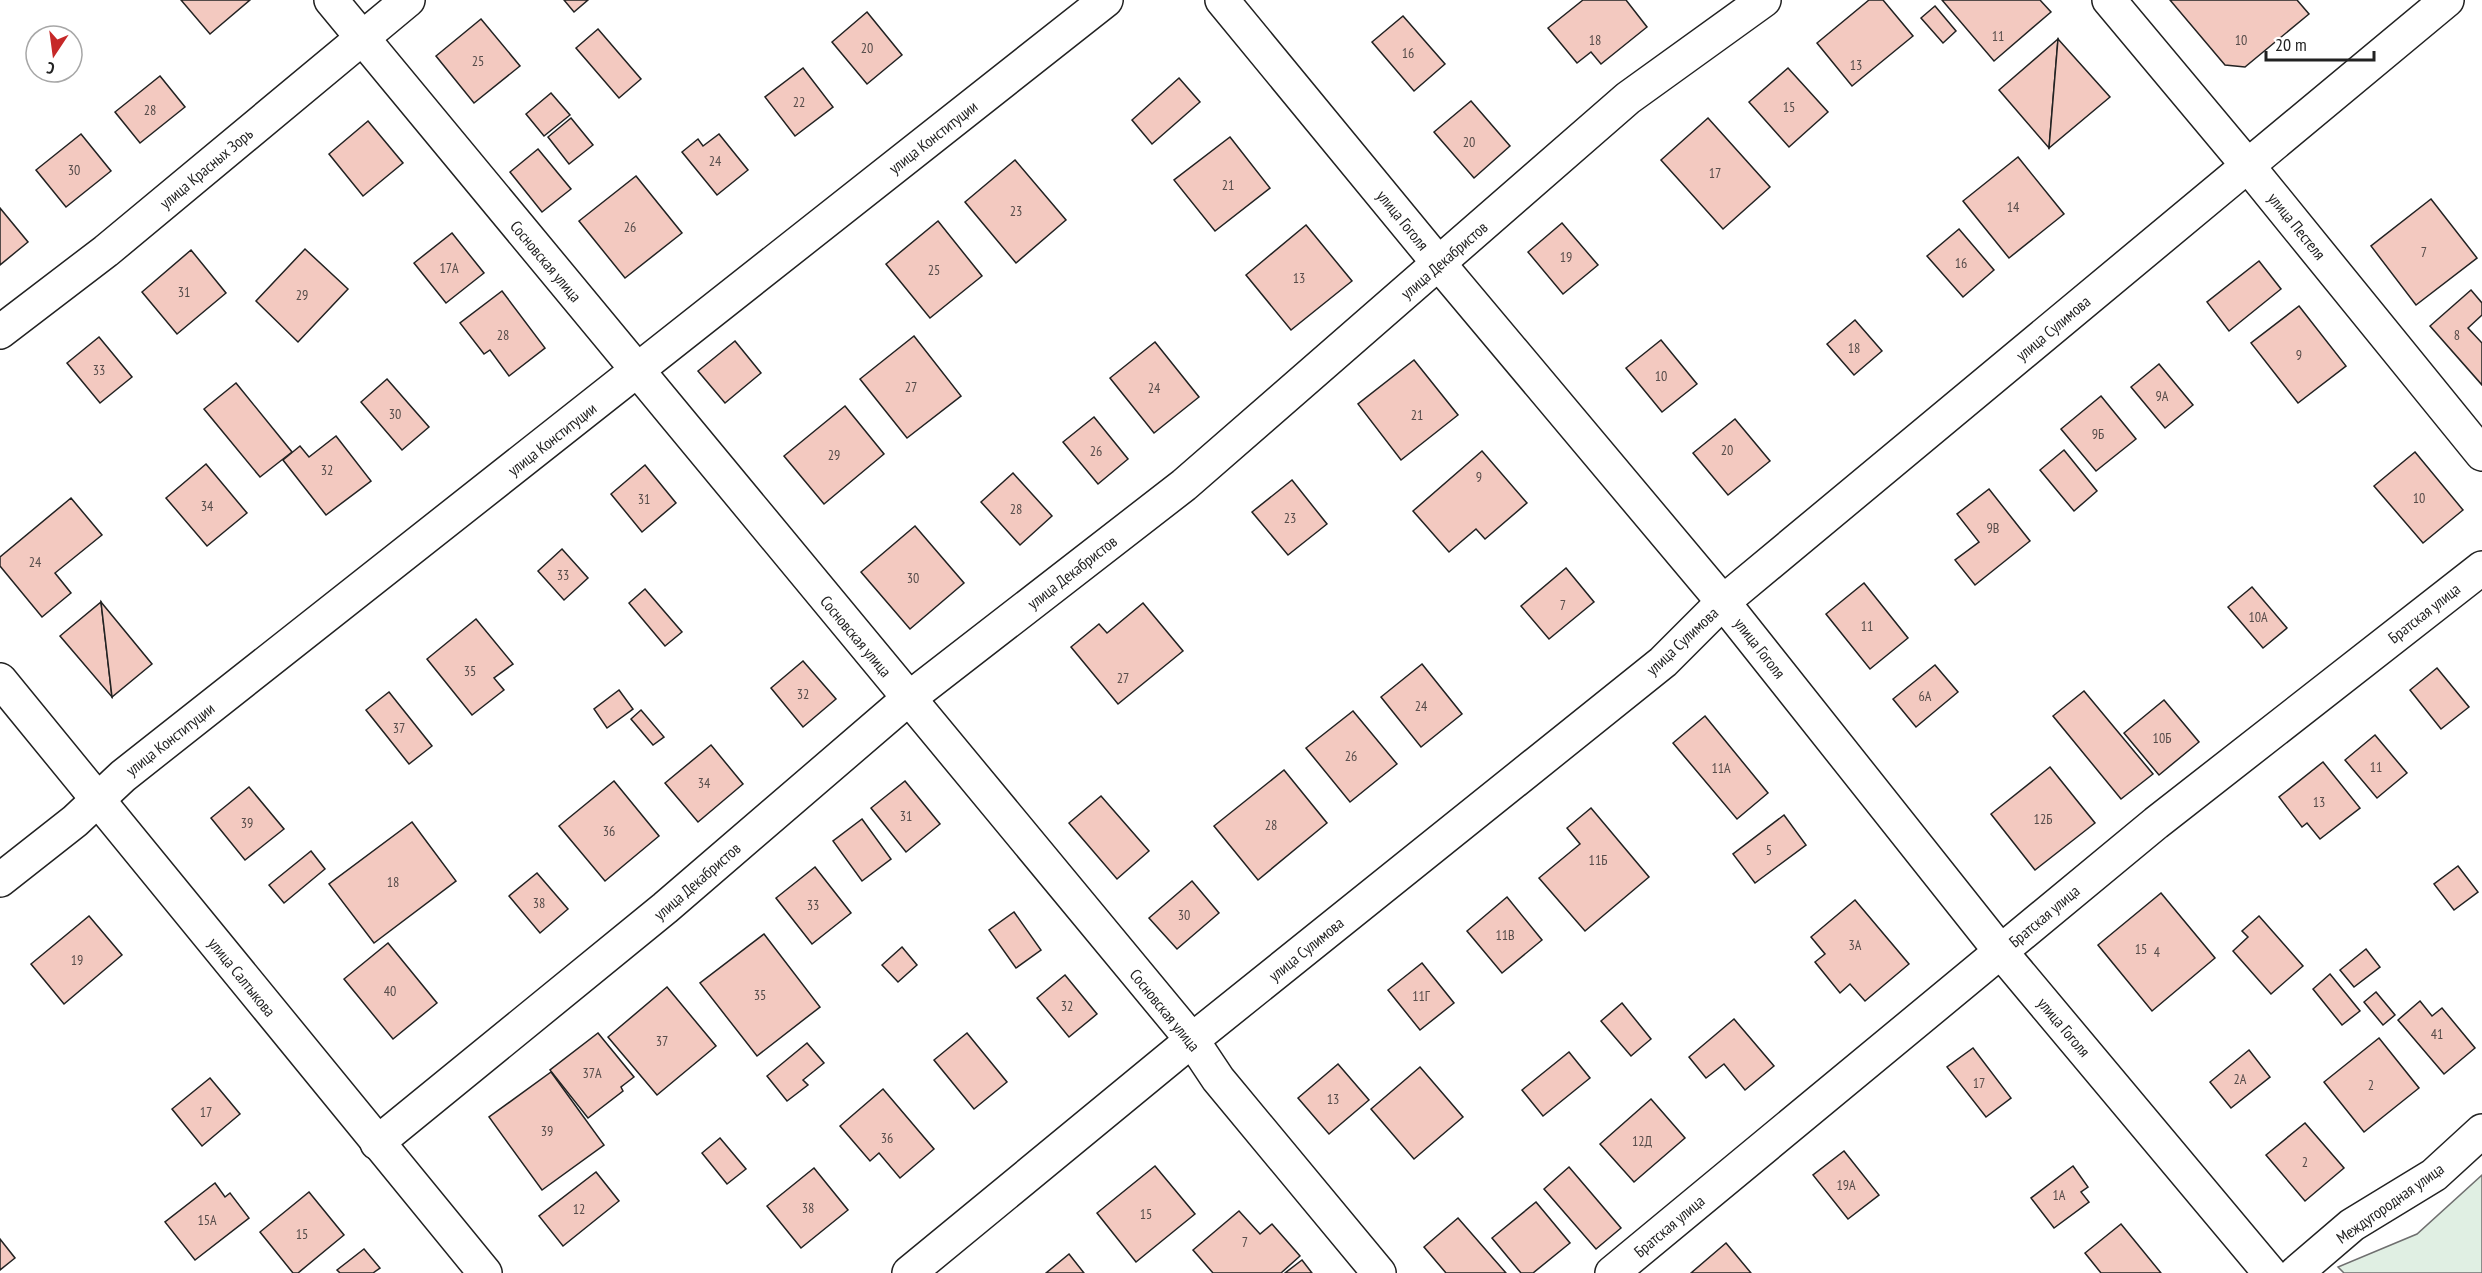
<svg xmlns="http://www.w3.org/2000/svg" width="2482" height="1273" font-family="'PT Sans Narrow',sans-serif">
<style>
.green{fill:#e0efe3;stroke:#6f6f6f;stroke-width:1.5}
.building{fill:#f3c9c0;stroke:#222;stroke-width:1.5}
.lines{fill:none;stroke-linecap:round;stroke-linejoin:round}
.street-casing{stroke:#222;stroke-width:36}
.secondary-casing{stroke:#222;stroke-width:36}
.street{stroke:#fff;stroke-width:33}
.secondary{stroke:#fff;stroke-width:33}
.labels{text-anchor:middle;stroke-width:4.5;stroke-linejoin:round;paint-order:stroke}
.number-label{font-size:14px;fill:#564c4a}
.street-label{font-size:16px;fill:#222;stroke:#fff}
</style>
<rect width="100%" height="100%" fill="#fff"/>
<!-- green -->
<polygon class="green" points="2482,1175 2482,1273 2344,1273 2338,1267 2417,1234"/>
<!-- building -->
<g class="building">
<polygon points="181,0 250,0 210,34"/>
<polygon points="564,0 588,0 574,12"/>
<polygon points="1583,0 1626,0 1647,27 1601,64 1591,52 1577,63 1548,28"/>
<polygon points="1869,0 1883,0 1913,36 1852,86 1817,43"/>
<polygon points="1942,0 2040,0 2051,12 1994,61"/>
<polygon points="2170,0 2297,0 2309,14 2245,67 2225,65"/>
<polygon points="1935,6 1956,31 1943,43 1921,18"/>
<polygon points="867,12 902,55 867,84 832,42"/>
<polygon points="1403,16 1445,64 1414,91 1372,42"/>
<polygon points="481,19 520,66 474,103 436,56"/>
<polygon points="598,29 641,79 619,98 576,48"/>
<polygon points="2058,39 2049,148 1999,90"/>
<polygon points="2058,39 2110,97 2049,148"/>
<polygon points="803,68 833,107 795,136 765,97"/>
<polygon points="1788,68 1828,112 1789,147 1749,102"/>
<polygon points="160,76 185,107 140,143 115,112"/>
<polygon points="1179,78 1200,102 1152,144 1132,120"/>
<polygon points="551,93 570,115 544,136 526,114"/>
<polygon points="1471,101 1510,146 1474,178 1434,132"/>
<polygon points="571,118 593,145 569,164 548,137"/>
<polygon points="1708,118 1770,187 1723,229 1661,160"/>
<polygon points="368,121 403,163 363,196 329,154"/>
<polygon points="81,134 111,171 66,207 36,170"/>
<polygon points="719,134 748,170 717,195 682,152 698,139 703,146"/>
<polygon points="1230,137 1270,188 1215,231 1174,180"/>
<polygon points="538,149 571,189 542,212 510,172"/>
<polygon points="2018,157 2064,214 2009,258 1963,201"/>
<polygon points="1015,160 1066,220 1016,263 965,202"/>
<polygon points="636,176 682,233 625,278 579,221"/>
<polygon points="2431,199 2477,258 2416,305 2371,246"/>
<polygon points="0,208 28,242 0,265"/>
<polygon points="938,221 982,276 930,318 886,264"/>
<polygon points="1562,223 1598,265 1563,294 1528,252"/>
<polygon points="1306,225 1352,281 1291,330 1246,275"/>
<polygon points="1959,229 1994,270 1963,297 1927,256"/>
<polygon points="452,233 484,273 446,303 414,263"/>
<polygon points="305,249 348,289 298,342 256,301"/>
<polygon points="191,250 226,293 177,334 142,292"/>
<polygon points="2259,261 2281,289 2229,331 2207,302"/>
<polygon points="2471,290 2482,303 2482,315 2468,328 2482,343 2482,385 2430,326"/>
<polygon points="502,291 545,348 509,376 490,350 484,354 460,323"/>
<polygon points="2299,306 2346,366 2298,403 2251,343"/>
<polygon points="1855,320 1882,351 1854,375 1827,344"/>
<polygon points="914,336 961,396 907,438 860,379"/>
<polygon points="99,337 132,377 100,403 67,363"/>
<polygon points="1661,340 1697,384 1662,412 1626,368"/>
<polygon points="735,341 761,373 725,403 698,371"/>
<polygon points="1155,342 1199,397 1154,433 1110,378"/>
<polygon points="1414,360 1458,415 1401,460 1358,404"/>
<polygon points="2159,364 2193,405 2165,428 2131,387"/>
<polygon points="387,379 429,427 402,450 361,402"/>
<polygon points="236,383 292,452 260,477 204,409"/>
<polygon points="2101,396 2136,439 2096,471 2061,429"/>
<polygon points="845,406 884,454 824,504 784,456"/>
<polygon points="1094,417 1128,459 1098,484 1063,442"/>
<polygon points="1735,419 1770,461 1728,495 1693,453"/>
<polygon points="336,436 371,481 326,515 283,460 300,446 309,457"/>
<polygon points="2064,450 2097,491 2074,511 2040,470"/>
<polygon points="1482,451 1527,503 1485,539 1476,529 1449,552 1413,511"/>
<polygon points="2415,452 2463,510 2423,543 2374,486"/>
<polygon points="206,464 247,513 207,546 166,498"/>
<polygon points="645,465 676,503 642,532 611,494"/>
<polygon points="1013,473 1052,516 1020,545 981,502"/>
<polygon points="1292,480 1327,524 1288,555 1252,512"/>
<polygon points="1989,489 2030,541 1975,585 1955,560 1979,542 1957,514"/>
<polygon points="71,498 102,535 55,573 71,593 42,617 0,566 0,557"/>
<polygon points="915,526 964,583 910,629 861,572"/>
<polygon points="562,549 588,578 564,600 538,571"/>
<polygon points="1566,568 1594,602 1549,639 1521,606"/>
<polygon points="1864,583 1908,638 1870,669 1826,614"/>
<polygon points="2252,587 2287,628 2263,648 2228,607"/>
<polygon points="645,589 682,632 665,646 629,603"/>
<polygon points="101,602 112,697 60,636"/>
<polygon points="101,602 152,664 112,697"/>
<polygon points="1143,603 1183,651 1118,704 1071,647 1099,624 1107,633"/>
<polygon points="476,619 513,664 494,678 504,690 472,715 427,659"/>
<polygon points="803,661 836,699 803,727 771,688"/>
<polygon points="1422,664 1462,714 1421,747 1381,697"/>
<polygon points="1935,665 1958,692 1916,727 1893,699"/>
<polygon points="2437,668 2469,707 2441,729 2410,690"/>
<polygon points="619,690 633,709 607,728 594,709"/>
<polygon points="2084,691 2153,774 2121,799 2053,716"/>
<polygon points="389,692 432,746 409,764 366,710"/>
<polygon points="2164,700 2199,742 2159,775 2124,733"/>
<polygon points="641,710 664,737 653,745 631,719"/>
<polygon points="1353,711 1397,764 1350,802 1306,748"/>
<polygon points="1705,716 1768,793 1737,819 1673,743"/>
<polygon points="2375,735 2407,773 2377,798 2345,760"/>
<polygon points="711,745 743,784 698,822 665,783"/>
<polygon points="2323,762 2360,808 2320,839 2307,823 2302,827 2279,797"/>
<polygon points="2050,767 2095,823 2035,870 1991,814"/>
<polygon points="1284,770 1327,823 1258,880 1214,826"/>
<polygon points="614,781 659,836 605,881 559,826"/>
<polygon points="905,781 940,824 906,852 871,808"/>
<polygon points="249,787 284,829 245,860 211,818"/>
<polygon points="1101,796 1149,851 1117,879 1069,823"/>
<polygon points="1591,808 1649,877 1585,931 1539,878 1580,844 1567,828"/>
<polygon points="1784,815 1806,845 1755,883 1733,854"/>
<polygon points="862,819 891,859 862,881 833,841"/>
<polygon points="412,822 456,881 374,943 329,884"/>
<polygon points="311,851 325,869 284,903 269,885"/>
<polygon points="2458,866 2478,892 2454,910 2434,884"/>
<polygon points="815,867 851,913 812,944 776,898"/>
<polygon points="537,873 568,909 540,933 509,896"/>
<polygon points="1192,881 1219,913 1177,949 1149,918"/>
<polygon points="2161,893 2215,958 2152,1011 2098,945"/>
<polygon points="1507,897 1542,940 1502,973 1467,931"/>
<polygon points="1855,900 1909,964 1865,1001 1850,984 1840,993 1815,962 1825,954 1811,937"/>
<polygon points="1014,912 1041,950 1016,968 989,930"/>
<polygon points="89,916 122,955 64,1004 31,964"/>
<polygon points="2259,916 2303,966 2271,994 2233,951 2248,937 2242,931"/>
<polygon points="764,934 820,1007 757,1056 700,983"/>
<polygon points="388,943 437,1003 393,1039 344,979"/>
<polygon points="902,947 917,965 898,982 882,965"/>
<polygon points="2366,949 2380,967 2354,987 2340,970"/>
<polygon points="1422,963 1454,1003 1420,1030 1388,990"/>
<polygon points="2330,974 2360,1011 2342,1025 2313,989"/>
<polygon points="1065,975 1097,1014 1069,1037 1037,998"/>
<polygon points="667,987 716,1046 657,1095 608,1037"/>
<polygon points="2376,992 2395,1015 2383,1025 2364,1002"/>
<polygon points="2420,1001 2432,1016 2442,1008 2475,1048 2444,1074 2398,1020"/>
<polygon points="1622,1003 1651,1039 1631,1056 1601,1021"/>
<polygon points="1734,1019 1774,1066 1745,1090 1724,1064 1706,1078 1689,1057"/>
<polygon points="598,1033 634,1077 621,1087 623,1091 588,1118 550,1070"/>
<polygon points="967,1033 1007,1082 974,1109 934,1060"/>
<polygon points="2379,1038 2419,1088 2364,1132 2324,1082"/>
<polygon points="807,1043 824,1063 803,1080 808,1085 787,1101 767,1076"/>
<polygon points="1973,1048 2011,1098 1986,1117 1947,1067"/>
<polygon points="2249,1050 2270,1077 2231,1108 2210,1082"/>
<polygon points="1569,1052 1590,1078 1543,1116 1522,1090"/>
<polygon points="1338,1064 1369,1100 1329,1134 1298,1098"/>
<polygon points="1420,1067 1463,1117 1414,1159 1371,1109"/>
<polygon points="551,1072 604,1145 542,1190 489,1117"/>
<polygon points="210,1078 240,1114 202,1146 172,1109"/>
<polygon points="883,1089 934,1149 900,1178 879,1153 870,1161 840,1126"/>
<polygon points="1651,1099 1685,1138 1634,1182 1600,1144"/>
<polygon points="2305,1123 2344,1168 2305,1201 2266,1155"/>
<polygon points="720,1138 746,1169 727,1184 702,1153"/>
<polygon points="1844,1151 1879,1195 1848,1219 1813,1175"/>
<polygon points="1155,1166 1195,1214 1136,1262 1097,1213"/>
<polygon points="2073,1166 2088,1187 2081,1192 2089,1202 2054,1228 2031,1198"/>
<polygon points="1569,1167 1621,1228 1596,1249 1544,1189"/>
<polygon points="814,1168 848,1210 801,1248 767,1206"/>
<polygon points="596,1172 619,1201 563,1246 539,1216"/>
<polygon points="215,1183 225,1197 230,1193 249,1218 195,1260 165,1222"/>
<polygon points="309,1192 344,1235 298,1273 293,1273 260,1232"/>
<polygon points="1536,1202 1570,1243 1533,1273 1521,1273 1492,1238"/>
<polygon points="1239,1211 1260,1234 1272,1224 1300,1256 1281,1273 1213,1273 1193,1250"/>
<polygon points="1458,1218 1506,1273 1446,1273 1424,1247"/>
<polygon points="2121,1224 2161,1273 2101,1273 2085,1253"/>
<polygon points="0,1239 15,1258 0,1270"/>
<polygon points="1726,1243 1751,1273 1691,1273"/>
<polygon points="364,1249 380,1268 373,1273 340,1273 337,1270"/>
<polygon points="1069,1254 1084,1273 1046,1273"/>
<polygon points="1302,1260 1312,1273 1285,1273"/>
</g>
<g class="lines">
<defs>
<g id="street">
<polyline points="331,0 1192,1040 1218,1079 1379,1273"/>
<polyline points="1222,0 1440,265 1723,602 2001,952 2270,1273"/>
<polyline points="2109,0 2248,166 2482,454"/>
<polyline points="0,332 106,251 408,0"/>
<polyline points="0,880 75,821 123,776 1106,0"/>
<polyline points="377,1143 665,908 908,699 1184,485 1628,98 1764,0"/>
<polyline points="909,1273 1192,1040 1663,662 1723,602 2447,0"/>
<polyline points="1612,1273 2156,823 2482,568"/>
<polyline points="2296,1273 2352,1225 2434,1175 2482,1131"/>
</g>
<polyline id="secondary" points="0,680 485,1273"/>
</defs>
<!-- street casing -->
<use href="#street" class="street-casing"/>
<!-- secondary casing -->
<use href="#secondary" class="secondary-casing"/>
<!-- street -->
<use href="#street" class="street"/>
<!-- secondary -->
<use href="#secondary" class="secondary"/>
</g>
<g class="labels">
<!-- number labels -->
<g class="number-label">
<text x="1998" y="41">11</text>
<text x="1595" y="45">18</text>
<text x="2241" y="45">10</text>
<text x="867" y="53">20</text>
<text x="1408" y="58">16</text>
<text x="478" y="66">25</text>
<text x="1856" y="70">13</text>
<text x="799" y="107">22</text>
<text x="1789" y="112">15</text>
<text x="150" y="115">28</text>
<text x="1469" y="147">20</text>
<text x="715" y="166">24</text>
<text x="74" y="175">30</text>
<text x="1715" y="178">17</text>
<text x="1228" y="190">21</text>
<text x="2013" y="212">14</text>
<text x="1016" y="216">23</text>
<text x="630" y="232">26</text>
<text x="2424" y="257">7</text>
<text x="1566" y="262">19</text>
<text x="1961" y="268">16</text>
<text x="449" y="273">17А</text>
<text x="934" y="275">25</text>
<text x="1299" y="283">13</text>
<text x="184" y="297">31</text>
<text x="302" y="300">29</text>
<text x="503" y="340">28</text>
<text x="2457" y="340">8</text>
<text x="1854" y="353">18</text>
<text x="2299" y="360">9</text>
<text x="99" y="375">33</text>
<text x="1661" y="381">10</text>
<text x="911" y="392">27</text>
<text x="1154" y="393">24</text>
<text x="2162" y="401">9А</text>
<text x="395" y="419">30</text>
<text x="1417" y="420">21</text>
<text x="2098" y="439">9Б</text>
<text x="1727" y="455">20</text>
<text x="1096" y="456">26</text>
<text x="834" y="460">29</text>
<text x="327" y="475">32</text>
<text x="1479" y="482">9</text>
<text x="2419" y="503">10</text>
<text x="644" y="504">31</text>
<text x="207" y="511">34</text>
<text x="1016" y="514">28</text>
<text x="1290" y="523">23</text>
<text x="1993" y="533">9В</text>
<text x="35" y="567">24</text>
<text x="563" y="580">33</text>
<text x="913" y="583">30</text>
<text x="1563" y="610">7</text>
<text x="2258" y="622">10А</text>
<text x="1867" y="631">11</text>
<text x="470" y="676">35</text>
<text x="1123" y="683">27</text>
<text x="803" y="699">32</text>
<text x="1925" y="701">6А</text>
<text x="1421" y="711">24</text>
<text x="399" y="733">37</text>
<text x="2162" y="743">10Б</text>
<text x="1351" y="761">26</text>
<text x="2376" y="772">11</text>
<text x="1721" y="773">11А</text>
<text x="704" y="788">34</text>
<text x="2319" y="807">13</text>
<text x="906" y="821">31</text>
<text x="2043" y="824">12Б</text>
<text x="247" y="828">39</text>
<text x="1271" y="830">28</text>
<text x="609" y="836">36</text>
<text x="1769" y="855">5</text>
<text x="1598" y="865">11Б</text>
<text x="393" y="887">18</text>
<text x="539" y="908">38</text>
<text x="813" y="910">33</text>
<text x="1184" y="920">30</text>
<text x="1505" y="940">11В</text>
<text x="1855" y="950">3А</text>
<text x="2141" y="954">15</text>
<text x="2157" y="957">4</text>
<text x="77" y="965">19</text>
<text x="390" y="996">40</text>
<text x="760" y="1000">35</text>
<text x="1421" y="1001">11Г</text>
<text x="1067" y="1011">32</text>
<text x="2437" y="1039">41</text>
<text x="662" y="1046">37</text>
<text x="592" y="1078">37А</text>
<text x="2240" y="1084">2А</text>
<text x="1979" y="1088">17</text>
<text x="2371" y="1090">2</text>
<text x="1333" y="1104">13</text>
<text x="206" y="1117">17</text>
<text x="547" y="1136">39</text>
<text x="887" y="1143">36</text>
<text x="1642" y="1146">12Д</text>
<text x="2305" y="1167">2</text>
<text x="1846" y="1190">19А</text>
<text x="2059" y="1200">1А</text>
<text x="808" y="1213">38</text>
<text x="579" y="1214">12</text>
<text x="1146" y="1219">15</text>
<text x="207" y="1225">15А</text>
<text x="302" y="1239">15</text>
<text x="1245" y="1247">7</text>
</g>
<!-- street labels -->
<g class="street-label">
<text transform="translate(933 137) rotate(-38)" y="6">улица Конституции</text>
<text transform="translate(206 168) rotate(-40)" y="6">улица Красных Зорь</text>
<text transform="translate(1403 220) rotate(51)" y="6">улица Гоголя</text>
<text transform="translate(2297 226) rotate(51)" y="6">улица Пестеля</text>
<text transform="translate(1444 260) rotate(-41)" y="6">улица Декабристов</text>
<text transform="translate(546 261) rotate(50)" y="6">Сосновская улица</text>
<text transform="translate(2053 328) rotate(-40)" y="6">улица Сулимова</text>
<text transform="translate(552 439) rotate(-38)" y="6">улица Конституции</text>
<text transform="translate(1072 572) rotate(-38)" y="6">улица Декабристов</text>
<text transform="translate(2424 613) rotate(-38)" y="6">Братская улица</text>
<text transform="translate(856 636) rotate(50)" y="6">Сосновская улица</text>
<text transform="translate(1682 641) rotate(-43)" y="6">улица Сулимова</text>
<text transform="translate(1760 648) rotate(52)" y="6">улица Гоголя</text>
<text transform="translate(170 739) rotate(-38)" y="6">улица Конституции</text>
<text transform="translate(697 881) rotate(-41)" y="6">улица Декабристов</text>
<text transform="translate(2044 916) rotate(-40)" y="6">Братская улица</text>
<text transform="translate(1306 949) rotate(-39)" y="6">улица Сулимова</text>
<text transform="translate(242 977) rotate(51)" y="6">улица Салтыкова</text>
<text transform="translate(1165 1010) rotate(51)" y="6">Сосновская улица</text>
<text transform="translate(2064 1027) rotate(50)" y="6">улица Гоголя</text>
<text transform="translate(2390 1203) rotate(-35)" y="6">Междугородная улица</text>
<text transform="translate(1669 1226) rotate(-40)" y="6">Братская улица</text>
</g>
</g>
<!-- north arrow -->
<g transform="translate(54 54) rotate(193)"><circle r="28" fill="#ffffff" stroke="#a7a7a7" stroke-width="1.5"/>
<path d="M0-4.5L10 22L0 15L-10 22Z" fill="#c62828"/>
<text y="-9" font-size="16" font-weight="bold" text-anchor="middle" fill="#222222">С</text>
</g>
<!-- scale -->
<path d="M2266 51v9h108v-9" fill="none" stroke="#222222" stroke-width="3"/>
<text x="2275" y="51" font-size="18" fill="#222222" stroke="#ffffff" stroke-width="4.5" paint-order="stroke">20 m</text>
</svg>
